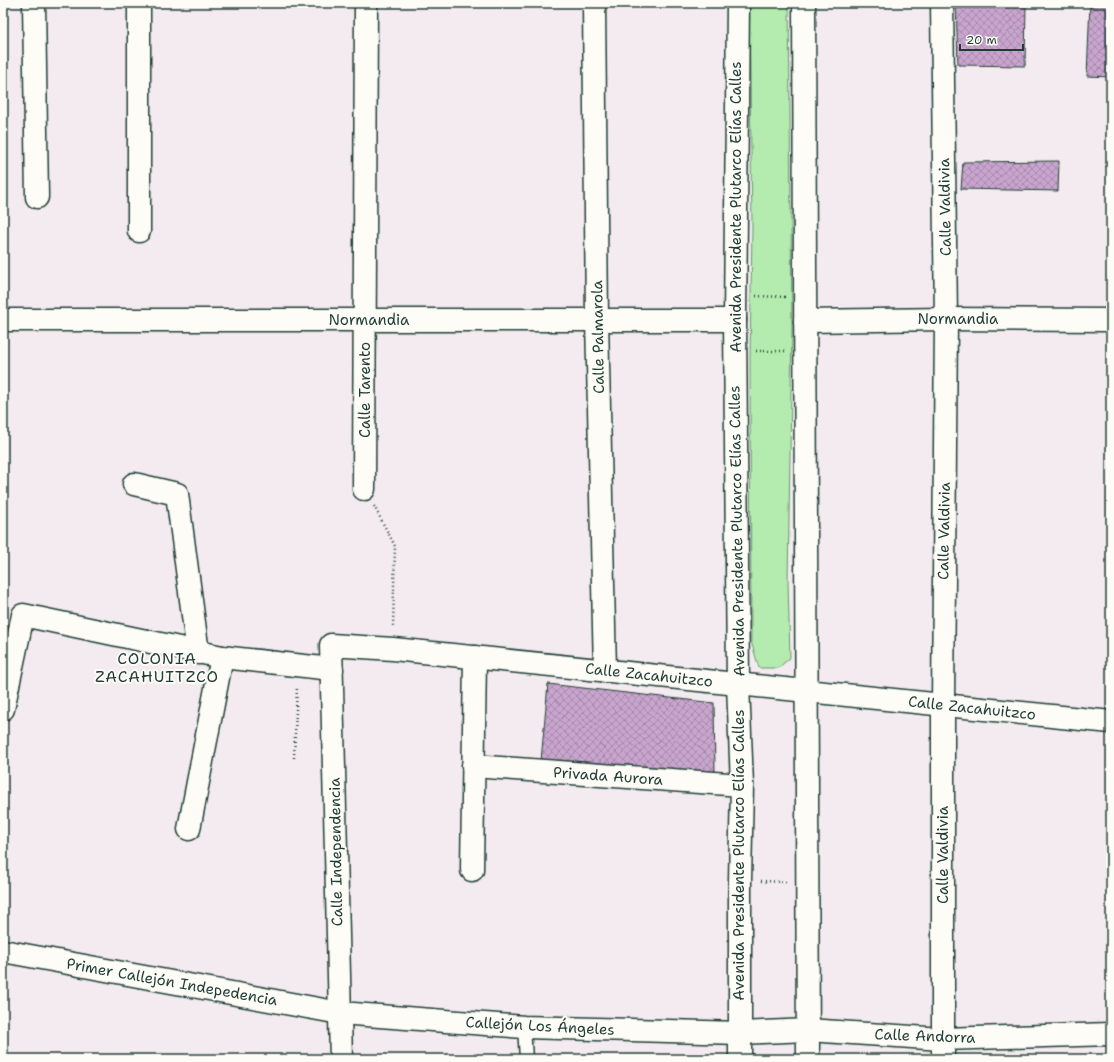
<svg xmlns="http://www.w3.org/2000/svg" width="1114" height="1062" font-family="'Shantell Sans',sans-serif">
<style>
.green{fill:#b4ebae;stroke:#6a9471}
.building{fill:url(#building-cross-hatch);stroke:#1f3d34}
.lines{fill:none;stroke-linecap:round;stroke-linejoin:round}
.service-casing{stroke:#1f3d34;stroke-width:15}
.minor-casing{stroke:#1f3d34;stroke-width:25}
.secondary-casing{stroke:#1f3d34;stroke-width:25}
.path{stroke:#1f3d34;stroke-width:2.5;stroke-dasharray:1 3;stroke-linecap:butt}
.service{stroke:#fdfcf7;stroke-width:12}
.minor{stroke:#fdfcf7;stroke-width:22}
.secondary{stroke:#fdfcf7;stroke-width:22}
.labels{text-anchor:middle;stroke-width:4;stroke-linejoin:round;paint-order:stroke}
.street-label{font-size:15px;fill:#1f3d34;stroke:#fdfcf7}
.neighbourhood-label{font-size:16px;letter-spacing:1px;fill:#1f3d34;stroke:#fdfcf7}
</style>
<defs>
<pattern id="building-cross-hatch" width="8" height="8" patternUnits="userSpaceOnUse"><rect width="8" height="8" fill="#c9a5ce"/><path d="M0 0l8 8M0 8l8-8" fill="none" stroke="#a388a8"/></pattern>
</defs>
<rect width="100%" height="100%" fill="#f3ebef"/>
<filter id="ink" filterUnits="userSpaceOnUse"><feTurbulence type="fractalNoise" baseFrequency=".025" numOctaves="2"/><feDisplacementMap in="SourceGraphic" scale="8" xChannelSelector="R" yChannelSelector="G"/><feConvolveMatrix kernelMatrix="1 2 1 2 8 2 1 2 1" color-interpolation-filters="sRGB"/></filter>
<g filter="url(#ink)">
<!-- green -->
<polygon class="green" points="749,3 789,3 792,328 788,582 790,658 778,668 759,668 751,641 750,362 752,226"/>
<!-- building -->
<g class="building">
<polygon points="956,3 1026,3 1025,66 958,65"/>
<polygon points="1090,3 1111,3 1111,77 1087,76"/>
<polygon points="1059,161 1058,191 961,189 963,162"/>
<polygon points="548,684 714,703 715,773 585,762 541,761"/>
</g>
<g class="lines">
<defs>
<polyline id="service" points="524,1027 526,1059"/>
<g id="minor">
<polyline points="34,3 37,197"/>
<polyline points="594,3 597,320 605,671"/>
<polyline points="942,3 946,319 943,706 943,1059"/>
<polyline points="139,231 139,3"/>
<polyline points="3,320 735,320"/>
<polyline points="805,321 946,319 1111,320"/>
<polyline points="134,484 177,494 198,653"/>
<polyline points="364,489 366,3"/>
<polyline points="3,709 23,615 222,657 332,669"/>
<polyline points="473,766 742,785"/>
<polyline points="189,829 222,657"/>
<polyline points="472,870 475,657"/>
<polyline points="3,951 340,1013 524,1027 740,1033 808,1030 942,1039 1111,1034"/>
<polyline points="341,1059 331,645 393,649 1111,722"/>
</g>
<g id="secondary">
<polyline points="738,3 735,320 738,684 742,785 740,881 740,1059"/>
<polyline points="804,3 808,1059"/>
</g>
</defs>
<!-- service casing -->
<use href="#service" class="service-casing"/>
<!-- minor casing -->
<use href="#minor" class="minor-casing"/>
<!-- secondary casing -->
<use href="#secondary" class="secondary-casing"/>
<!-- path -->
<g class="path">
<polyline points="756,296 785,297"/>
<polyline points="756,351 785,351"/>
<polyline points="374,506 395,546 393,628"/>
<polyline points="294,758 297,686"/>
<polyline points="761,881 786,882"/>
</g>
<!-- service -->
<use href="#service" class="service"/>
<!-- minor -->
<use href="#minor" class="minor"/>
<!-- secondary -->
<use href="#secondary" class="secondary"/>
</g>
</g>
<g class="labels">
<!-- street labels -->
<g class="street-label">
<text transform="translate(736 207) rotate(-90)" y="5">Avenida Presidente Plutarco Elías Calles</text>
<text transform="translate(945 207) rotate(-91)" y="5">Calle Valdivia</text>
<text x="958" y="324">Normandia</text>
<text x="369" y="325">Normandia</text>
<text transform="translate(598 337) rotate(-91)" y="5">Calle Palmarola</text>
<text transform="translate(365 390) rotate(-90)" y="5">Calle Tarento</text>
<text transform="translate(737 531) rotate(-91)" y="5">Avenida Presidente Plutarco Elías Calles</text>
<text transform="translate(944 531) rotate(-89)" y="5">Calle Valdivia</text>
<text transform="translate(649 675) rotate(6)" y="5">Calle Zacahuitzco</text>
<text transform="translate(972 708) rotate(6)" y="5">Calle Zacahuitzco</text>
<text transform="translate(608 776) rotate(4)" y="5">Privada Aurora</text>
<text transform="translate(336 852) rotate(-91)" y="5">Calle Independencia</text>
<text transform="translate(739 855) rotate(-90)" y="5">Avenida Presidente Plutarco Elías Calles</text>
<text transform="translate(943 855) rotate(-90)" y="5">Calle Valdivia</text>
<text transform="translate(172 982) rotate(10)" y="5">Primer Callejón Indepedencia</text>
<text transform="translate(540 1026) rotate(3)" y="5">Callejón Los Ángeles</text>
<text transform="translate(925 1036) rotate(2)" y="5">Calle Andorra</text>
</g>
<!-- neighbourhood labels -->
<g class="neighbourhood-label">
<text x="157" y="664">COLONIA<tspan x="157" dy="18">ZACAHUITZCO</tspan></text>
</g>
</g>
<!-- margin -->
<rect width="1114" height="1062" fill="none" stroke="#fdfcf7" stroke-width="16"/>
<rect x="8" y="8" width="1098" height="1046" fill="none" stroke="#1f3d34" stroke-width="1.5" filter="url(#ink)"/>
<!-- scale -->
<path d="M960 44v6h63v-6" fill="none" stroke="#1f3d34" stroke-width="2"/>
<text x="966" y="44" font-size="12" fill="#1f3d34" stroke="#fdfcf7" stroke-width="3" paint-order="stroke">20 m</text>
</svg>
